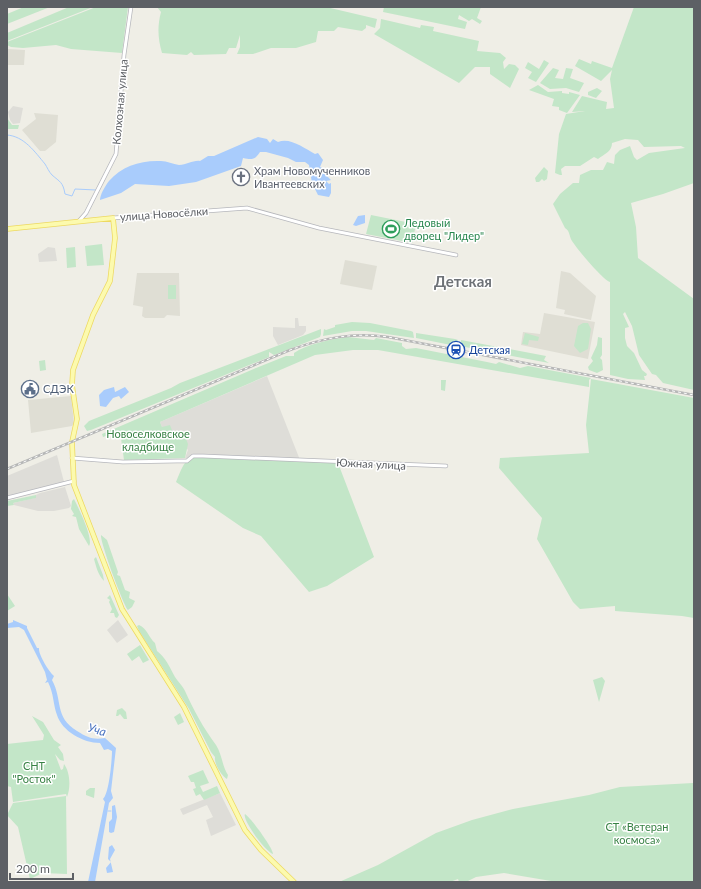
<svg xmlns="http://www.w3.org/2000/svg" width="701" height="889" font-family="Lato,sans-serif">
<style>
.industrial{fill:#deddd8}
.education{fill:#dfded4}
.green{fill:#c3e6c8}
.water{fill:#a9ccfc}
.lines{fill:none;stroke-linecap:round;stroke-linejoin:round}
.stream{stroke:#a9ccfc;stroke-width:1}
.minor-casing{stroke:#b6b7bc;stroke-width:4.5}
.major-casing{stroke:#edd961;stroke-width:5.5}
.minor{stroke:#fff;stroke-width:3}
.major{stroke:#fcfaae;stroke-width:4}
.rail-casing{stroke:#b6b7b7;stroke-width:2.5}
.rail{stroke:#fff;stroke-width:1;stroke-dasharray:3;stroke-linecap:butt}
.labels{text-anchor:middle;stroke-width:3;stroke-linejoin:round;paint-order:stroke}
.street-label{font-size:11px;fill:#5d6065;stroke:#fff}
.worship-label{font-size:11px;fill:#5b616d;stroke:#fff;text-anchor:start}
.leisure-label{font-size:11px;fill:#27864d;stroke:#fff;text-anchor:start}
.transit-label{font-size:11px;fill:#164399;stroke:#fff;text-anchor:start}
.service-label{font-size:11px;fill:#4e5e75;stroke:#fff;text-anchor:start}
.park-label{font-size:11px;fill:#388245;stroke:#fff}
.water-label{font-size:12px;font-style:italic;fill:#4b74c0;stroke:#fff}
.district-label{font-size:15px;font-weight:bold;fill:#6e7277;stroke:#fff}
</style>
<rect width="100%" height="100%" fill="#efeee6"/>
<!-- industrial -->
<g class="industrial">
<polygon points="13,106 23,108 20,123 13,124 10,120 8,112"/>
<polygon points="48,247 55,248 57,261 39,262 38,254"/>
<polygon points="295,318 298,318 299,326 306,326 306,331 303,335 278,345 273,336 273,327 295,328"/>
<polygon points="267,376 300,460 185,458 188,450 173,433 162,427 160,422"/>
<polygon points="57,455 64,482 7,497 7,476"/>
<polygon points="65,487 71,506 69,508 54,511 38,511 14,505 13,503 35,498 36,495 40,493"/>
<polygon points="118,620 128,635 117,643 107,630"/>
<polygon points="220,793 236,825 211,836 206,820 213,817 207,805 183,815 180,809"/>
</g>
<!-- education -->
<g class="education">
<polygon points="7,49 25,50 24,65 7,65"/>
<polygon points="34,113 58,115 56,142 45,151 40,151 22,130 36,119"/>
<polygon points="345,260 377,266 372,290 340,284"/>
<polygon points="561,271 570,273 596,296 591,320 564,314 565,310 556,308"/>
<polygon points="137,273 179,273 180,316 167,315 164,318 145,318 142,316 143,307 133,305"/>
<polygon points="544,313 595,322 588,359 521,345 523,332 540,334"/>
<polygon points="71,396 74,423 72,426 31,433 28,400"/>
</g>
<!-- green -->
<g class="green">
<polygon points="24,7 50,7 7,24 7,14"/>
<polygon points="69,7 93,7 7,41 7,33"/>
<polygon points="96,7 128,7 122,53 71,49 56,45 23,48 11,47 7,45 7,42"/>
<path d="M326,7L377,19L375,28L366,25V28L362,31L338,27L334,31H318L316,42L296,48H271L253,54H237L240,47V35L236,48H229L226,54L194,55L191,52L187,55L162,53C158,39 157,27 161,12L157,7Z"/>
<polygon points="384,7 481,7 477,18 482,21 480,24 472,19 469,21 459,15 458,19 467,22 465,29 383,12"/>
<path d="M634,7H694V183L663,194L631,203L636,227L638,258L694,299V390L663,383L656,375L652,374L639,355L632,326L625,312L623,314L629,327L625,328V338L627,346L634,353L642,370L647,374L646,376H644L645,380L628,379L610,375V282C602,279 578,250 572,241C569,236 570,231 565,228L553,204L560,194L573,183H579L580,175L591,170H603L607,162L614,164L615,155L620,150L630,146L634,157L637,160L649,153L685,148L681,146L644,147L638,140L625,139L612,143C612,152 604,154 598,159L594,157L580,166H565L561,169L562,175H560L555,173L559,134L566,114L585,111L572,112L582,96L607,102L606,109L614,108L610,79L612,70L601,81L575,66L579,59L591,64L592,61L612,68Z"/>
<polygon points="381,19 420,28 421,25 434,27 433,31 479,41 477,51 500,53 506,58 503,62 504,69 509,64 515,65 519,69 510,88 490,74 490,67 475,67 459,83 374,34 380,28"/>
<polygon points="544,60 549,63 536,82 528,78 532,72 525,68 528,62 539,69"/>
<polygon points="553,68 559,70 555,78 563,79 566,68 573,69 570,78 584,83 579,92 566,88 550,89 540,83"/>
<polygon points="538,85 548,92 562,91 562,93 569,94 569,92 580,95 567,113 559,110 559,107 552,106 554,99 529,90"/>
<polygon points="597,88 602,91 596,98 588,95 588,92"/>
<polygon points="7,118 12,125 19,125 18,129 7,129"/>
<polygon points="544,167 548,171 547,179 544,181 542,179 539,182 536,182 535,178"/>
<polygon points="371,215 416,224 414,234 417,235 417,241 413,240 412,243 366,234"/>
<polygon points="102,244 104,265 87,266 85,246"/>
<polygon points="75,247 76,267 67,268 66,248"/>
<rect x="168" y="285" width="8" height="14"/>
<polygon points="352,322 370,323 411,331 413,332 414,338 366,331 352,331 323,336 324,329 326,330 335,327 335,325"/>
<polygon points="583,323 588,323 591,329 588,349 580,353 574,346 578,326"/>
<polygon points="321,329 321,334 320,337 274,355 269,352 269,357 91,430 87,431 84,426 89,421 171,388 180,383"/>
<polygon points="416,333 455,339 458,340 456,346 416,338"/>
<polygon points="525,333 539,337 538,341 529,340 528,345 522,344"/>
<path d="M348,337L374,340L376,338L402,343V346L406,349L416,348L487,362L496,364L499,362L520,368L528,366L591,378L589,380V387L378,350H353L315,355L160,422L162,427L170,425L173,433L186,439L188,444L185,458L124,460L120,431L103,437L102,434L256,368L286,356H294V353C307,344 332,339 348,337Z"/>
<polygon points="598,337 602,338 602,355 600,358 602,360 603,370 597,373 589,370 588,367 593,361 591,358 597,345"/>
<polygon points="461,340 546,356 544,360 549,363 460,346"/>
<polygon points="45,360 46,370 40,371 39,361"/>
<polygon points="591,379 694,398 694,618 682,616 615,611 615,606 580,609 573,602 537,539 542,518 499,468 500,458 589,453 586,425"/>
<polygon points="441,380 446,380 445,391 441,390"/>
<path d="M213,456L338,463L374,557L327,586L309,592L261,536L243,528L176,482C187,456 185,458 213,456Z"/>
<polygon points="36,495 36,498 13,503 14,505 7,506 7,501"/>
<path d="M74,499C78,507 94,539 89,546L79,529L76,517L72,516L74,514L71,509L72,501Z"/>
<path d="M101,535L107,540L118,572L117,575L120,576L125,590L130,592L129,598L135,601L132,607L128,610C123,604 100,542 101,535Z"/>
<path d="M96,557L103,575L104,581C98,575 96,566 94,559Z"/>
<polygon points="7,594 15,606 7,611"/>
<polygon points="110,595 119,615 117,618 115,617 114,613 110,613 112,609 109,602 110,600 107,598"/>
<path d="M139,625C147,628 149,638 155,643L157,651C166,658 169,666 175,677C178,682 183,686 185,691C193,709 204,729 216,745C222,754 222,766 228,775L227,779C221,775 214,764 215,757L211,752L189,709L139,631L137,626Z"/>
<polygon points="140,645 149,660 143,663 139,656 132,661 127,654"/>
<polygon points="602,677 605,681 599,702 593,680"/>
<polygon points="122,708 126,712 127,719 124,719 120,714 118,716 116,716 117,710"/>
<polygon points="180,713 184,722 178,725 174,717"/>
<path d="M32,716L43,722L54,740L61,745L58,747L63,754L64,761L60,760L55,754L61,770L63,769L64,764C70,772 71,787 67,797L66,794L59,795L13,802L11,787L7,786V744L43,740L44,735Z"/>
<polygon points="203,770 209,783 200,786 203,792 217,786 220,793 204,800 200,794 196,796 193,789 196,788 194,782 191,782 188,776"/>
<polygon points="694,780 694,882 557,882 504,873 476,877 466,882 459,882 458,879 450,882 339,882 378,865 436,833 472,820 513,809 589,795 620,787 693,783"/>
<polygon points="90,788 95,788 94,798 86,795 86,791"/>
<polygon points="66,796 67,874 43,873 30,879 18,827 7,815 13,803"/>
<path d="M245,814C251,818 273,848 273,854C265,851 242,820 245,814Z"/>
</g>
<!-- water -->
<g class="water">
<path d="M258,137L267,139L270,143L273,139L278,142C290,137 304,148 315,154L318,153L323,160L320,167L325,169L324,173L331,180L326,181L329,184L331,183V193L329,197L318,195L312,183L309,165L305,162H296L288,158L266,152H260C255,160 252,160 243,158L241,166L196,182L169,186L135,184L121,193L100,200C100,195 105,186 109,181C122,166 141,160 161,161C167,161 173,164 179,165C187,165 193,160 200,161L208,156H214Z"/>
<polygon points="365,215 365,223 356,226 353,225 358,216"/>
<polygon points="114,387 115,392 125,387 129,392 121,399 119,396 113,398 106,407 100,406 99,395 104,390"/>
<path d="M13,620L27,626V628L37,648H39C38,654 49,672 54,676L52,680C63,700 54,717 77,731C88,738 94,740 105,738L116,748L111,791L113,798L109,803L95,882H88L105,802L103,799C109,794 112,760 112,751L108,749L104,750L100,743C83,743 62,731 57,715C53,704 54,694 48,682L45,683L47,680L45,672L24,630L19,627L7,628V624L13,622Z"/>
<polygon points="115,805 117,817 114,832 111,833 109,832 109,822 112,819 112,806"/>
<polygon points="112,845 115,850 110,859 113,872 107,873 106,868 111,862 108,859 109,847"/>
</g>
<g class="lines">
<!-- stream -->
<g class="stream">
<path d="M7,135C24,136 35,152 45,164C47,167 49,172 52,175C60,182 63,182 65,194L72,196L75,189L96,190"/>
<polyline points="108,811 111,811"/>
</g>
<defs>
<g id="minor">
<polyline points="113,218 247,208 319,228 456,255"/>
<polyline points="79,221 86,213 116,154 124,55 131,7"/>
<polyline points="72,458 123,462 177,461 187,461 193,456 203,456 446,466"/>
<polyline points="7,498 74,481"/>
</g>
<polyline id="major" points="7,229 113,218 115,238 110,281 93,315 73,370 72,385 77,419 72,442 74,485 122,609 184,707 245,830 261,850 294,882"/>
</defs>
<!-- minor casing -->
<use href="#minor" class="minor-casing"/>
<!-- major casing -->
<use href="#major" class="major-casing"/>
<!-- minor -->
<use href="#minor" class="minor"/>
<!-- major -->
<use href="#major" class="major"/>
<defs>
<path id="rail" d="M7,469L290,350C323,338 353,332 388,337L694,395"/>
</defs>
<!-- rail casing -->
<use href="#rail" class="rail-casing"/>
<!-- rail -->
<use href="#rail" class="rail"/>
</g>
<!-- icons -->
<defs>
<symbol id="church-ring" viewBox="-11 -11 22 22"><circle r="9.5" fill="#fff" stroke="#6b7280" stroke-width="1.5"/><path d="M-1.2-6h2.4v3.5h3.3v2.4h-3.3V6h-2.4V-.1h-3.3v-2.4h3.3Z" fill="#6b7280"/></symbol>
<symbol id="stadium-ring" viewBox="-11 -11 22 22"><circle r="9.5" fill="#fff" stroke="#2e9e5b" stroke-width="1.5"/><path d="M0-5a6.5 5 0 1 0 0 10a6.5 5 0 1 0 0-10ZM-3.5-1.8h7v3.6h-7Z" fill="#2e9e5b"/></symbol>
<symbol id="station-ring" viewBox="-11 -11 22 22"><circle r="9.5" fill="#fff" stroke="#1a4fb4" stroke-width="1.5"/><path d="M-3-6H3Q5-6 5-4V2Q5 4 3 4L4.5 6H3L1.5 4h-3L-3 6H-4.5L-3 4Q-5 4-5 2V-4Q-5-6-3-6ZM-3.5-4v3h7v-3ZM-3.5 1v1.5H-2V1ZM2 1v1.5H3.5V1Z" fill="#1a4fb4"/></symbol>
<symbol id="civic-ring" viewBox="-11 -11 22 22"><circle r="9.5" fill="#fff" stroke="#5c6f8a" stroke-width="1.5"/><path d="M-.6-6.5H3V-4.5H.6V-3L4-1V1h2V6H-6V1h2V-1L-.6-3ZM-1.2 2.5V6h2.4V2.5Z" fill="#5c6f8a"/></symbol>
</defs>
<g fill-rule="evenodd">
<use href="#church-ring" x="231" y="167" width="20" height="20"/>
<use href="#stadium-ring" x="381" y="219" width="20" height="20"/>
<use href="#station-ring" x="446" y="340" width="20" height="20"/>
<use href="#civic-ring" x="20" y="379" width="20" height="20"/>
</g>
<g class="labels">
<!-- street labels -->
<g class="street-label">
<text transform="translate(120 102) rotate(-85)" y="4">Колхозная улица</text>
<text transform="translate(164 214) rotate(-4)" y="4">улица Новосёлки</text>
<text transform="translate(371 464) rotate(3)" y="4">Южная улица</text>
</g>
<!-- worship labels -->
<g class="worship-label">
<text x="254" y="175">Храм Новомученников<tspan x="254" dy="13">Ивантеевских</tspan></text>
</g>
<!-- leisure labels -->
<g class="leisure-label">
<text x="404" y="227">Ледовый<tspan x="404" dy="13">дворец "Лидер"</tspan></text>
</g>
<!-- transit labels -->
<g class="transit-label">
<text x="469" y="354">Детская</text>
</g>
<!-- service labels -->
<g class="service-label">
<text x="43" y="393">СДЭК</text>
</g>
<!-- park labels -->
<g class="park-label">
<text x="148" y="438">Новоселковское<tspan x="148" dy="13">кладбище</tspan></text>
<text x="34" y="770">СНТ<tspan x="34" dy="13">"Росток"</tspan></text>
<text x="637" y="831">СТ «Ветеран<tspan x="637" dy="13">космоса»</tspan></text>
</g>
<!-- water labels -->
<g class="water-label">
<text transform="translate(97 730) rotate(16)" y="4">Уча</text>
</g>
<!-- district labels -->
<g class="district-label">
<text x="463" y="287">Детская</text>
</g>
</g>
<!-- border -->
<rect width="701" height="889" fill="none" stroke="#5d6065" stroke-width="16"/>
<!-- scale -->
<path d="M10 873v6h63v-6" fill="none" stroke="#5d6065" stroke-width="2"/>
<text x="16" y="873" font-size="12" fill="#5d6065" stroke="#ffffff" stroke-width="3" paint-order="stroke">200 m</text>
</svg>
